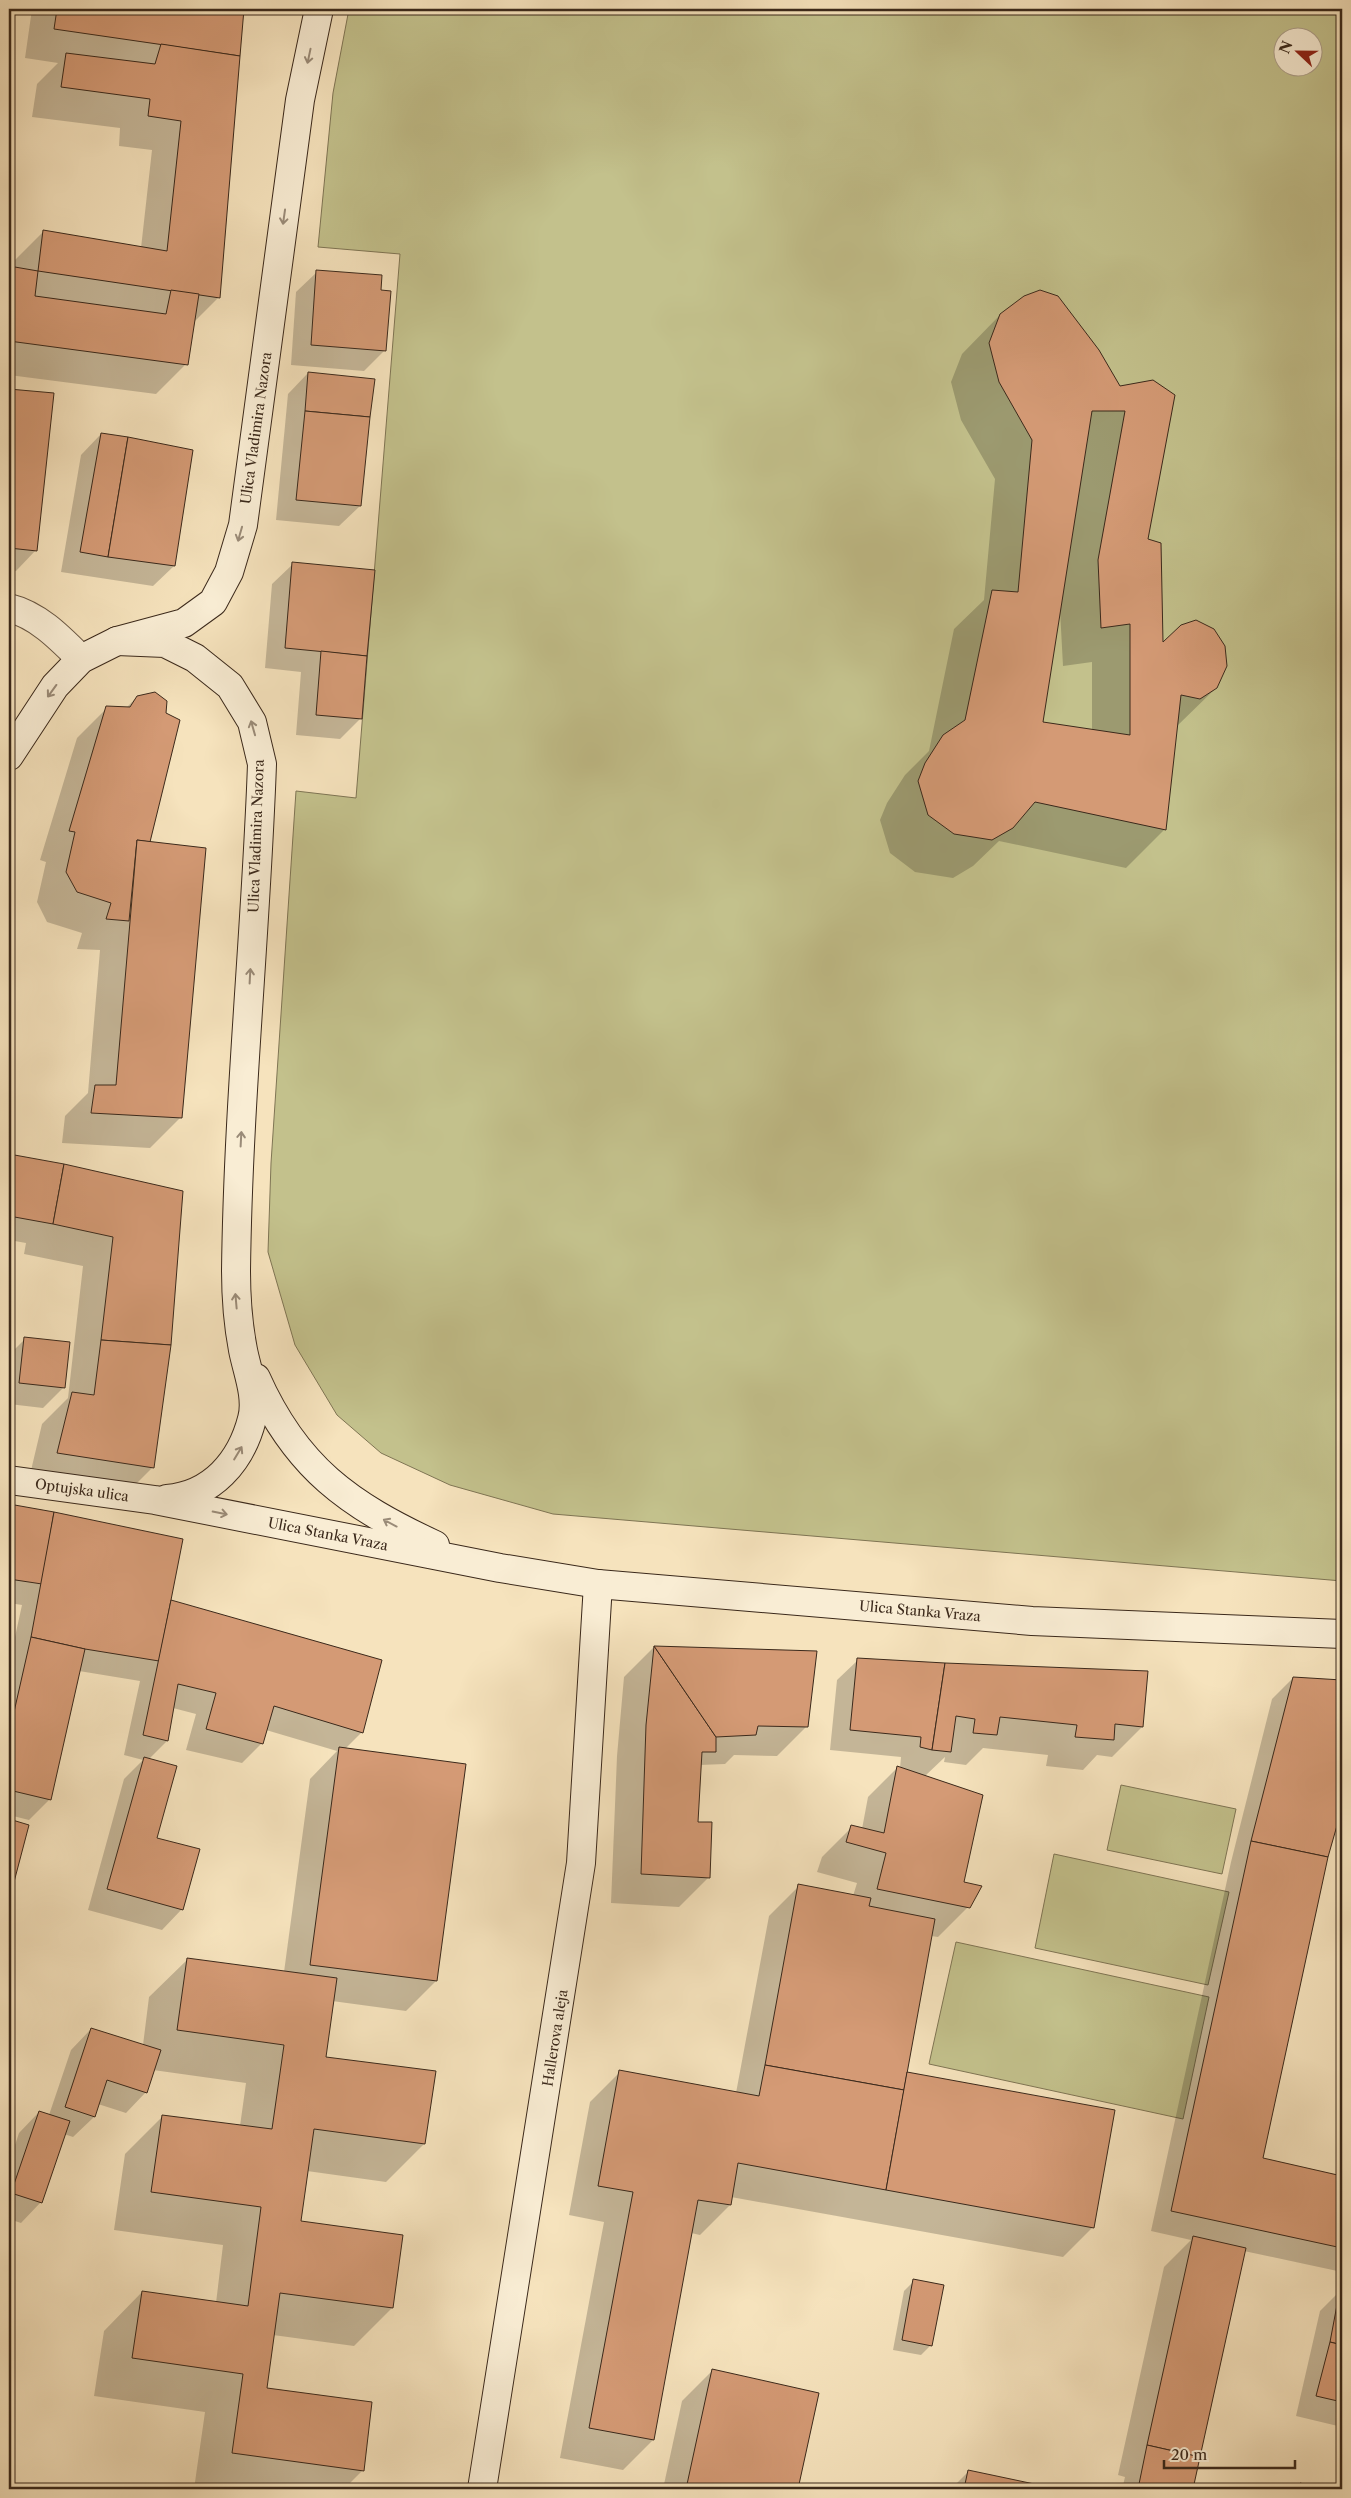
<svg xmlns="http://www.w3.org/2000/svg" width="1351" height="2498" font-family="'Libre Caslon Text',serif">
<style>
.green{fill:#c3c18c;stroke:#7f7554;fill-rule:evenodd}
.shadow{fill:#0003;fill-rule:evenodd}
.building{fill:#d49a75;stroke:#3b291b;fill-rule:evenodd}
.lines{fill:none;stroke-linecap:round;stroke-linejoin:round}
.street-casing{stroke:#6a5844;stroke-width:30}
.secondary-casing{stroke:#3b291b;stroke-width:30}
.street{stroke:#f9edd4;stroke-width:28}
.secondary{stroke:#f9edd4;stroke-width:28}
.oneway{stroke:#9a8b78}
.labels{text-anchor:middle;stroke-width:4;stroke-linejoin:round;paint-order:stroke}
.street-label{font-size:14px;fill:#3b291b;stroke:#f9edd4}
</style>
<rect width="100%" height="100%" fill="#f6e3bd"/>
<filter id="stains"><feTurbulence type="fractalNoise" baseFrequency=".004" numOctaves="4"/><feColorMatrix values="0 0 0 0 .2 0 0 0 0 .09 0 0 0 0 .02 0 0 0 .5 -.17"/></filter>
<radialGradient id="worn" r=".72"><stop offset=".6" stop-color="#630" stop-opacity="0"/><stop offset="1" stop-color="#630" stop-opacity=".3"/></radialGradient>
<!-- green -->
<g class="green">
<path d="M349,9H1342V1581L553,1514L450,1485L381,1453L337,1415L295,1345L268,1252L271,1163L296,791L356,798L400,254L318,247L333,93ZM1284,38H1314V68H1284Z"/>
<polygon points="1121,1785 1236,1809 1222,1874 1107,1850"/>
<polygon points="1054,1854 1229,1892 1208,1985 1035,1948"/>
<polygon points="956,1942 1209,1997 1183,2119 929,2064"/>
</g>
<!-- shadow -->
<g class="shadow">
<polygon points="32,9 242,9 219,297 193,323 186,364 156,394 9,375 9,268 12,268 13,262 43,232 141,248 152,150 119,146 120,128 32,117 37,84 58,63 25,58"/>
<polygon points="317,272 385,350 364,371 291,365 296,292"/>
<path d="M1000,315L1119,388L1153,381L1147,540L1162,645L1216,688L1176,727L1164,830L1126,868L999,841L973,866L953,878L915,872L890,853L880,820L887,803L905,775L929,751L954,629L984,600L995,479L961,420L951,382L962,354ZM1060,610L1063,666L1092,662V731L1041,723Z"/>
<polygon points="308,373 360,506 339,526 276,520 288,394"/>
<polygon points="9,390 52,394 36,550 16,571 9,570"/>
<polygon points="101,434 174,566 153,586 61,572 81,455"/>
<polygon points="293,564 361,718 340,739 296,735 301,672 265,668 272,584"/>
<polygon points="137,697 165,714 148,843 180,1118 150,1148 62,1143 65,1116 88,1093 100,950 77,949 82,933 47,922 37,902 46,862 40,860 77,738 107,708 126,708"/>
<polygon points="9,1155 182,1192 153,1467 123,1497 28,1483 42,1424 68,1398 83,1266 24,1254 26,1243 9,1240"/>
<polygon points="25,1339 64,1387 43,1408 9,1404 9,1355"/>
<polygon points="9,1505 53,1513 170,1601 362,1732 345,1749 436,1981 406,2011 332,2001 325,2058 424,2144 386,2182 307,2171 300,2222 402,2236 392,2308 354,2346 273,2335 265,2389 362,2471 344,2489 194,2489 205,2412 94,2396 104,2331 142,2292 216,2303 223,2245 114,2230 125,2154 163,2116 240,2126 246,2083 153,2070 146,2092 126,2113 98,2104 94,2117 73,2137 64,2134 41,2202 21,2223 9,2219 9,2163 19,2133 39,2112 49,2115 71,2050 91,2029 143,2045 149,1997 188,1959 284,1972 310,1779 337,1751 266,1730 262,1743 242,1763 186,1750 196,1714 173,1708 167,1741 148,1760 156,1839 182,1909 162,1930 88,1910 124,1779 143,1760 124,1755 140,1681 79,1671 50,1799 29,1820 9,1815 9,1664 22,1605 9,1603"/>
<polygon points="654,1647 807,1726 777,1756 734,1755 725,1764 700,1765 697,1823 709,1877 679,1907 611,1903 617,1756 624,1677"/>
<polygon points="858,1660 1142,1727 1112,1757 1097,1755 1083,1770 1046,1766 1048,1755 983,1748 966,1765 944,1762 945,1757 925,1776 963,1883 968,1907 938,1937 931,1936 906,2073 1093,2227 1063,2257 731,2197 730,2205 700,2235 691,2233 653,2440 623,2470 560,2458 604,2222 569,2215 590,2102 620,2072 736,2093 769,1916 799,1886 853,1896 857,1883 817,1872 822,1857 852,1827 862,1829 868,1797 898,1767 900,1768 901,1757 830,1750 837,1680"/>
<polygon points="1293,1678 1342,1681 1342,1804 1327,1857 1261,2159 1342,2177 1342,2272 1244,2251 1192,2489 1122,2489 1125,2477 1118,2475 1164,2267 1191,2240 1151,2231 1231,1862 1272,1699"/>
<polygon points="9,1821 27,1826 9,1896"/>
<polygon points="914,2281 931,2345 921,2355 893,2350 904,2291"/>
<polygon points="1340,2291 1342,2291 1342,2427 1296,2416 1320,2311"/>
<polygon points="712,2371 818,2394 797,2489 663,2489 682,2401"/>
<polygon points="969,2471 1052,2489 951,2489"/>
</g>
<!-- building -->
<g class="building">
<polygon points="57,9 244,9 240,56 54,29"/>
<polygon points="161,44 240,56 220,298 38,271 43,230 167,251 181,121 148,116 150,99 61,87 66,53 155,64"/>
<polygon points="9,266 38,271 35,296 166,314 171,290 199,294 188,365 9,341"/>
<polygon points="316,270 382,275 381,290 391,291 386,351 311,345"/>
<path d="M1040,290L1058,296L1099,350L1120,386L1153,380L1175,395L1148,539L1161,543L1163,642L1181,625L1196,620L1214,629L1225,646L1227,666L1217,688L1200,699L1181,695L1166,830L1035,802L1013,828L992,840L954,834L928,815L918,781L925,763L943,735L965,720L992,590L1018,592L1032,440L999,382L989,343L1000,314L1024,296ZM1092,411H1125L1098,560L1101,628L1130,624V735L1043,722Z"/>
<polygon points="308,372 375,379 370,417 305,411"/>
<polygon points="9,389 54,393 37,551 9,548"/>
<polygon points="305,411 370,417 361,506 296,500"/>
<polygon points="101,433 128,437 108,557 80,552"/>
<polygon points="128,437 193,450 175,566 108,557"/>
<polygon points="292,562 375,570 367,656 285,648"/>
<polygon points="321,651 367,656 362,719 316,715"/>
<polygon points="155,692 167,701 166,713 180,720 150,842 137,840 129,921 106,919 111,903 77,892 66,872 75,832 69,831 106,706 130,707 137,696"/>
<polygon points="137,840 206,848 182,1118 91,1113 95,1085 116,1085"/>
<polygon points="9,1154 64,1164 53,1224 9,1216"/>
<polygon points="64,1164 183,1191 171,1345 101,1340 113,1237 53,1224"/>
<polygon points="24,1337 70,1342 65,1388 19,1383"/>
<polygon points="101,1340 171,1345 154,1468 57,1453 72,1392 94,1395"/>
<polygon points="9,1504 54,1512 42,1584 9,1579"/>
<polygon points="54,1512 183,1539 159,1661 85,1649 31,1637"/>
<polygon points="171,1600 382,1660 363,1733 274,1706 263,1744 206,1729 216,1693 178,1684 168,1741 143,1735"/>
<polygon points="31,1637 85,1649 51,1800 9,1790 9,1734"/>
<polygon points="654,1646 716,1737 716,1752 702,1752 698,1822 712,1822 710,1878 641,1874 646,1725"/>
<polygon points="654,1646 817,1651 808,1727 758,1726 756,1735 716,1737"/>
<polygon points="857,1658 945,1663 932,1750 920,1747 921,1737 850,1730"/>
<polygon points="945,1663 1148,1671 1143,1727 1115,1724 1114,1740 1075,1737 1077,1725 1000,1717 997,1735 973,1733 975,1719 956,1716 951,1752 932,1750"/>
<polygon points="1293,1677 1342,1680 1342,1808 1328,1857 1251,1841"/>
<polygon points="339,1747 466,1764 437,1981 310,1965"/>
<polygon points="144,1757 177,1766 157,1838 200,1849 183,1910 107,1889"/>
<polygon points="897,1766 983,1795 964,1882 982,1886 970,1908 877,1889 886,1853 846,1842 851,1825 884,1833"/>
<polygon points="9,1819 29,1825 9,1901"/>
<polygon points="1251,1841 1328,1857 1263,2158 1342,2176 1342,2248 1171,2211"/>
<polygon points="798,1884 871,1898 869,1906 935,1919 904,2090 765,2065"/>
<polygon points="187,1958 337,1978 326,2057 436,2071 425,2144 314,2129 301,2221 403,2235 393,2308 280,2293 267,2388 372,2402 364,2471 232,2453 243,2374 132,2358 142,2291 248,2306 261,2207 151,2192 162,2115 272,2129 284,2045 177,2030"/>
<polygon points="91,2028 161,2050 147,2093 107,2080 95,2117 65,2107"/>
<polygon points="765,2065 904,2090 886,2190 738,2163 731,2205 698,2200 654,2440 589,2428 633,2192 598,2186 619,2070 759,2096"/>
<polygon points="907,2072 1115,2110 1094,2228 886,2190"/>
<polygon points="39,2111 70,2121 42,2203 11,2193"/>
<polygon points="1193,2236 1246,2248 1200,2457 1147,2445"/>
<polygon points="913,2279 944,2285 932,2346 902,2340"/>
<polygon points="1340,2289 1342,2290 1342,2345 1330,2342"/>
<polygon points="1330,2342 1342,2345 1342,2402 1316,2396"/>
<polygon points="712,2369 819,2393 798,2489 686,2489"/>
<polygon points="1147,2445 1200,2457 1193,2489 1138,2489"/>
<polygon points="968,2470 1058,2489 964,2489"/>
<polygon points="1300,2483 1324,2489 1299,2489"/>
</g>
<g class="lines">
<defs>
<path id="street" d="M9,608C38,615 60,638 81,659"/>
<g id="secondary">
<path d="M117,641L165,643L195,658L230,686L252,722L262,764C256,933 238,1102 236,1271C236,1298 238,1324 243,1350C247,1371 258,1397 252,1419C241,1462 212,1495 167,1499"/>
<polyline points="9,756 55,686 81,659 117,641 184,623 213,602 229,572 243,525 300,100 319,9"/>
<path d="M256,1378C296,1468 349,1505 435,1545"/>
<polyline points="9,1480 155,1500 500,1568 598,1584 1032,1621 1342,1634"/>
<polyline points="482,2489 581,1863 598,1584"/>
</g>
</defs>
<!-- street casing -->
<use href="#street" class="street-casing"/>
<!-- secondary casing -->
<use href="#secondary" class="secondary-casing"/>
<!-- street -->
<use href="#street" class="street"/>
<!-- secondary -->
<use href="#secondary" class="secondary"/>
</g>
<!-- one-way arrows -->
<defs><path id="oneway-shaft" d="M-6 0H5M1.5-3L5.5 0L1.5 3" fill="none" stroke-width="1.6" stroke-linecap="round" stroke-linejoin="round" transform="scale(1.25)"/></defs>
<g class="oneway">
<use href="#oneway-shaft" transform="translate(309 56) rotate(102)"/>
<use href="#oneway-shaft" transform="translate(284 217) rotate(98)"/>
<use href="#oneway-shaft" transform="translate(240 534) rotate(106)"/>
<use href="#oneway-shaft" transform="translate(52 691) rotate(126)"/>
<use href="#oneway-shaft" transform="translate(253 728) rotate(-106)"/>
<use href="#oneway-shaft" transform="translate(250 976) rotate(-87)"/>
<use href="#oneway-shaft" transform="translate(241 1139) rotate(-87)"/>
<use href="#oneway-shaft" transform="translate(236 1301) rotate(-95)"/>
<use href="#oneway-shaft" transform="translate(238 1453) rotate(-59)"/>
<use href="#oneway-shaft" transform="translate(220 1513) rotate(11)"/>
<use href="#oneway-shaft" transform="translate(390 1523) rotate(-152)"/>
</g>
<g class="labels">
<!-- street labels -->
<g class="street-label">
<text transform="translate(256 428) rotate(-82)" y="5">Ulica Vladimira Nazora</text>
<text transform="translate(256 836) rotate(-88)" y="5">Ulica Vladimira Nazora</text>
<text transform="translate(82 1490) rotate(8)" y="5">Optujska ulica</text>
<text transform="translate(328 1534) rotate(11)" y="5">Ulica Stanka Vraza</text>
<text transform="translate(920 1611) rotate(5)" y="5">Ulica Stanka Vraza</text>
<text transform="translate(555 2038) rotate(-81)" y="5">Hallerova aleja</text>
</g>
</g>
<!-- margin -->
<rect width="1351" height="2498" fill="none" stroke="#f6e3bd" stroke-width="30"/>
<rect x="10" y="10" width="1331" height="2478" fill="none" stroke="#3b291b" stroke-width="2.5"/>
<rect x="15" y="15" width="1321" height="2468" fill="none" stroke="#3b291b"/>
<!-- north arrow -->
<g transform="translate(1298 52) rotate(292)"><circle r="24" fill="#f9edd4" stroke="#ad9f8a"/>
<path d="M0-4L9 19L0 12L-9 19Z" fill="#8f2418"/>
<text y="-8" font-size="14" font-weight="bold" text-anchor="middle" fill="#3b291b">N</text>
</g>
<!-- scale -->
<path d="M1164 2460v8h131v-8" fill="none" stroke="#3b291b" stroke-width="2.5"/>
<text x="1171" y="2460" font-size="15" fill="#3b291b" stroke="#f9edd4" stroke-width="4" paint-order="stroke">20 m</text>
<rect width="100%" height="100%" filter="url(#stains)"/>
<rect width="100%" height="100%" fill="url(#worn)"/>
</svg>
